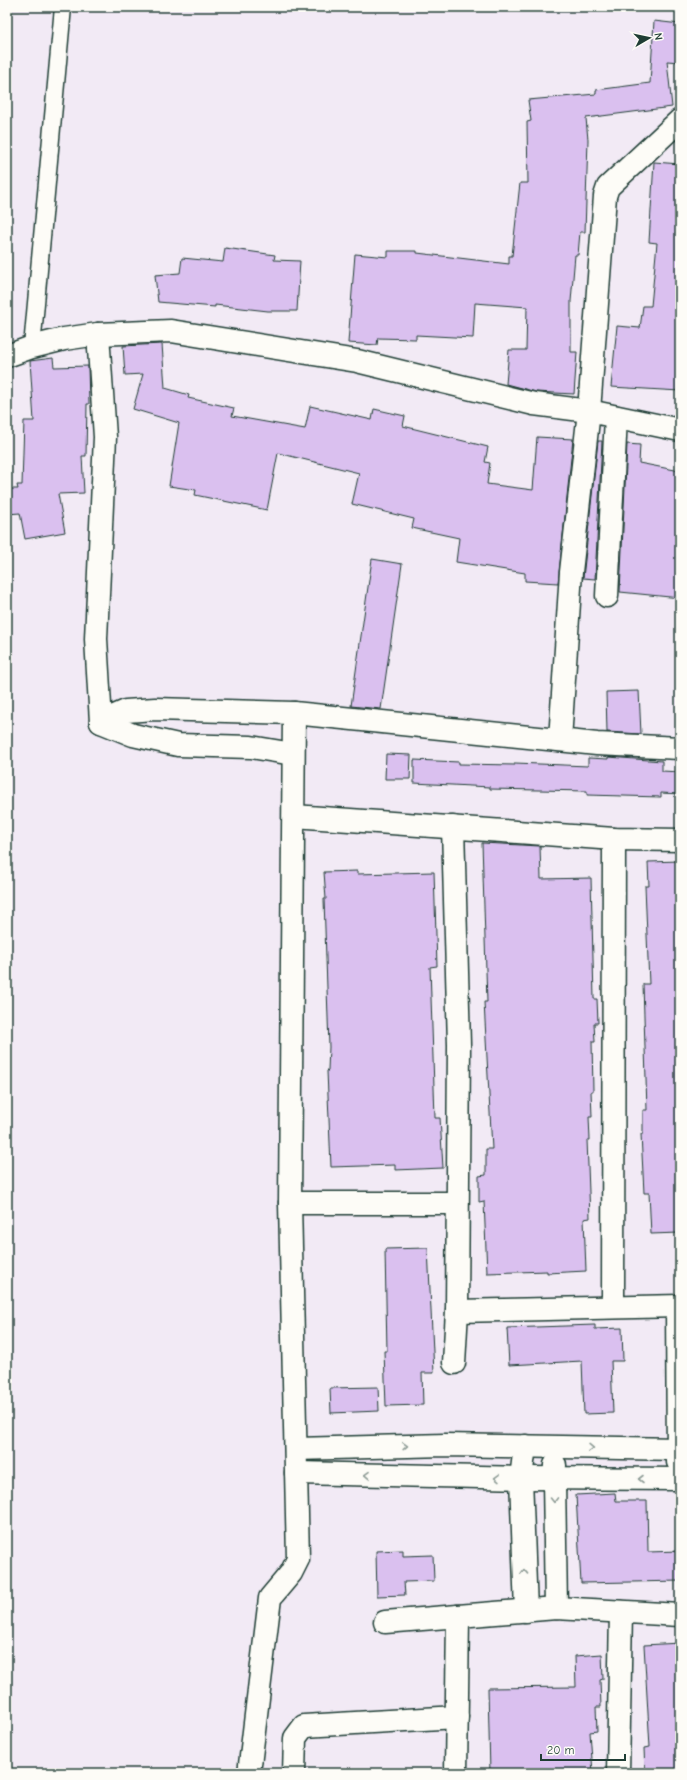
<svg xmlns="http://www.w3.org/2000/svg" width="687" height="1780" font-family="'Comic Neue',sans-serif">
<style>
.building{fill:#dac0ef;stroke:#1f3d34}
.lines{fill:none;stroke-linecap:round;stroke-linejoin:round}
.service-casing{stroke:#1f3d34;stroke-width:19}
.minor-casing{stroke:#1f3d34;stroke-width:25}
.service{stroke:#fdfcf7;stroke-width:16}
.minor{stroke:#fdfcf7;stroke-width:22}
.oneway{stroke:#8e9c96}
</style>
<rect width="100%" height="100%" fill="#f2eaf5"/>
<filter id="ink" filterUnits="userSpaceOnUse"><feTurbulence type="fractalNoise" baseFrequency=".025" numOctaves="2"/><feDisplacementMap in="SourceGraphic" scale="8" xChannelSelector="R" yChannelSelector="G"/><feConvolveMatrix kernelMatrix="1 2 1 2 8 2 1 2 1" color-interpolation-filters="sRGB"/></filter>
<g filter="url(#ink)">
<!-- building -->
<g class="building">
<polygon points="654,21 680,24 680,62 667,61 672,107 586,118 588,140 585,232 580,232 578,255 575,255 571,301 571,352 577,352 574,394 536,392 506,384 509,350 526,350 527,307 475,303 473,338 416,335 416,339 378,338 377,345 348,343 355,254 388,257 388,251 417,251 417,253 509,264 509,256 512,256 520,183 528,183 527,122 531,121 528,100 596,94 596,90 650,83"/>
<polygon points="654,162 680,164 680,391 611,387 617,326 640,328 643,306 651,306 657,243 649,242"/>
<polygon points="225,248 275,255 274,260 300,261 297,311 268,311 215,305 215,307 158,302 155,275 180,273 182,258 223,262"/>
<polygon points="162,344 165,388 189,395 188,398 234,408 232,416 305,429 310,406 372,420 374,409 405,416 403,426 488,447 485,462 490,463 487,484 533,490 537,437 573,439 558,583 525,581 525,573 456,562 459,538 412,528 414,519 352,504 359,473 278,453 267,510 195,495 196,490 169,486 179,423 133,409 143,374 125,375 123,346"/>
<polygon points="53,358 54,367 88,366 89,404 87,404 86,456 82,456 84,493 58,494 65,532 25,539 20,513 7,514 7,489 18,489 17,485 22,485 24,421 34,421 30,361"/>
<polygon points="598,441 602,441 595,579 583,578"/>
<polygon points="627,444 640,445 639,463 680,471 680,598 620,592"/>
<polygon points="372,559 402,564 381,709 351,706"/>
<polygon points="639,691 641,734 607,732 606,692"/>
<polygon points="386,754 411,755 410,779 385,779"/>
<polygon points="608,757 662,761 662,771 680,772 680,794 661,793 661,797 587,795 587,791 490,789 490,787 414,783 414,760 459,762 459,764 515,765 515,763 588,766 588,758 608,759"/>
<polygon points="482,843 540,846 541,879 591,878 594,999 597,999 598,1023 594,1023 595,1042 592,1042 593,1091 591,1091 592,1117 589,1117 590,1140 587,1140 590,1218 584,1219 586,1271 547,1273 547,1271 487,1273 484,1201 479,1202 479,1176 486,1175 486,1149 492,1149 484,1002 487,1002"/>
<polygon points="680,861 680,1191 678,1191 679,1233 651,1234 649,1193 644,1193 641,1134 643,1134 643,1110 647,1110 643,984 649,984 645,886 649,886 648,862"/>
<polygon points="357,871 357,874 434,872 437,966 430,967 435,1118 440,1118 443,1168 395,1170 395,1165 331,1167 327,1071 328,1070 329,1047 324,899 326,899 324,872"/>
<polygon points="428,1248 434,1373 422,1373 423,1405 386,1406 384,1351 387,1351 385,1249"/>
<polygon points="595,1325 595,1329 622,1328 623,1361 611,1361 613,1413 584,1414 582,1361 509,1365 507,1328"/>
<polygon points="378,1387 379,1411 331,1413 330,1388"/>
<polygon points="615,1493 616,1501 647,1501 648,1552 680,1551 680,1581 581,1583 576,1495"/>
<polygon points="403,1550 403,1556 433,1555 434,1581 404,1582 405,1595 377,1596 376,1551"/>
<polygon points="680,1643 680,1773 645,1773 644,1748 650,1747 644,1645"/>
<polygon points="602,1654 603,1679 600,1680 601,1707 596,1707 597,1731 590,1732 593,1773 490,1773 488,1688 576,1687 575,1656"/>
</g>
<g class="lines">
<defs>
<polyline id="service" points="32,347 63,7"/>
<g id="minor">
<polyline points="98,334 105,437 96,639 101,722 126,711 155,709 294,713 597,744 680,748"/>
<polyline points="7,356 32,347 64,339 98,334 171,331 357,361 534,404 589,411 680,430"/>
<polyline points="607,596 616,417"/>
<polyline points="101,722 133,735 178,745 251,747 293,754"/>
<polyline points="560,740 571,572 589,411 605,196 608,187 680,120"/>
<polyline points="294,816 614,839 680,840"/>
<polyline points="453,827 459,1045 457,1311 454,1363"/>
<polyline points="290,1203 457,1203"/>
<polyline points="613,1306 614,839"/>
<polyline points="677,1306 678,1462"/>
<polyline points="457,1311 680,1306"/>
<polyline points="525,1446 521,1478 526,1611"/>
<polyline points="296,1449 445,1445 680,1449"/>
<polyline points="555,1465 554,1479 556,1608"/>
<polyline points="296,1473 521,1478 680,1479"/>
<polyline points="385,1622 556,1608 680,1615"/>
<polyline points="249,1773 270,1598 291,1573 298,1559 290,1203 294,713"/>
<polyline points="294,1773 295,1738 304,1726 457,1717"/>
<polyline points="456,1773 458,1616"/>
<polyline points="618,1773 621,1612"/>
</g>
</defs>
<!-- service casing -->
<use href="#service" class="service-casing"/>
<!-- minor casing -->
<use href="#minor" class="minor-casing"/>
<!-- service -->
<use href="#service" class="service"/>
<!-- minor -->
<use href="#minor" class="minor"/>
</g>
<!-- one-way arrows -->
<defs><path id="oneway-chevron" d="M-2-3.5L2.5 0L-2 3.5" fill="none" stroke-width="1.6" stroke-linecap="round" stroke-linejoin="round"/></defs>
<g class="oneway">
<use href="#oneway-chevron" transform="translate(405 1446) rotate(-2)"/>
<use href="#oneway-chevron" transform="translate(591 1448) rotate(1)"/>
<use href="#oneway-chevron" transform="translate(367 1475) rotate(-179)"/>
<use href="#oneway-chevron" transform="translate(497 1478) rotate(-179)"/>
<use href="#oneway-chevron" transform="translate(641 1479) rotate(-180)"/>
<use href="#oneway-chevron" transform="translate(554 1500) rotate(89)"/>
<use href="#oneway-chevron" transform="translate(524 1572) rotate(-92)"/>
</g>
</g>
<!-- margin -->
<rect width="687" height="1780" fill="none" stroke="#fdfcf7" stroke-width="24"/>
<rect x="12" y="12" width="663" height="1756" fill="none" stroke="#1f3d34" stroke-width="1.5" filter="url(#ink)"/>
<!-- north arrow -->
<g transform="translate(649 38) rotate(81)" stroke="#fdfcf7" stroke-width="3" paint-order="stroke">
<path d="M0-3L7 15L0 10L-7 15Z" fill="#1f3d34"/>
<text y="-6" font-size="11" font-weight="bold" text-anchor="middle" fill="#1f3d34">N</text>
</g>
<!-- scale -->
<path d="M541 1754v6h84v-6" fill="none" stroke="#1f3d34" stroke-width="2"/>
<text x="547" y="1754" font-size="12" fill="#1f3d34" stroke="#fdfcf7" stroke-width="3" paint-order="stroke">20 m</text>
</svg>
